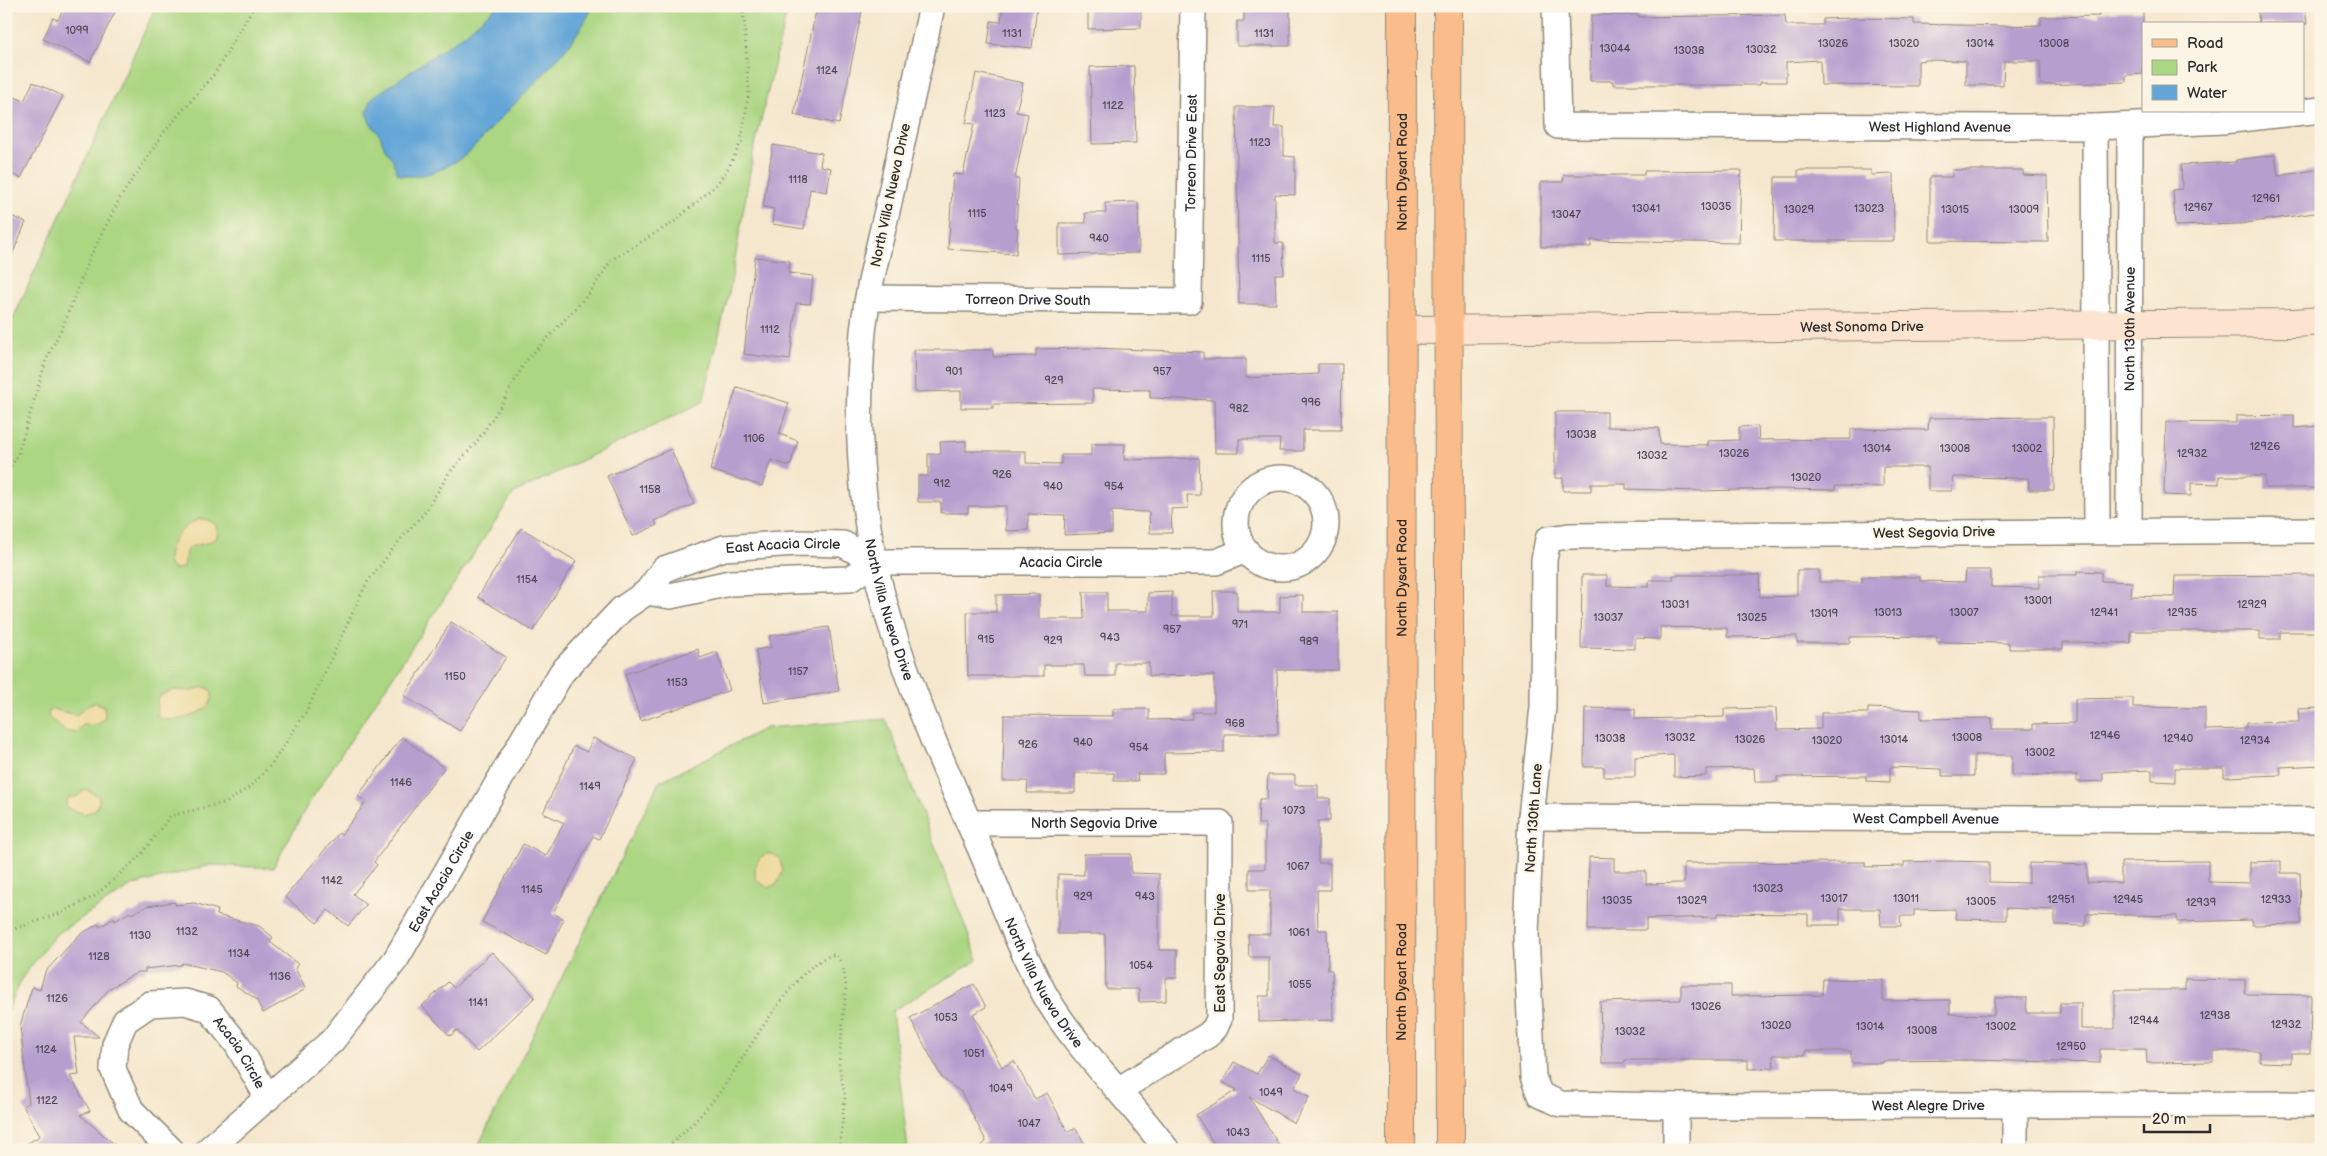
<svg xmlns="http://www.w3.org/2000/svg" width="2327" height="1156" font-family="'Balsamiq Sans',sans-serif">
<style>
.green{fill:#abd682;stroke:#6b8056}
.sand{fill:#eeda9e;stroke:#8c8264}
.water{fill:#63a6d7;stroke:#476881}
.building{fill:#b69fcf}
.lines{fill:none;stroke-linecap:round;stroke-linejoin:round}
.street-casing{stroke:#90897c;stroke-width:28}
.secondary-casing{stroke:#90897c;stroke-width:30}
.primary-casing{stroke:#90897c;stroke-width:30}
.path{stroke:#90897c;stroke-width:3;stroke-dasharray:1 4;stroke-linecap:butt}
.street{stroke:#fff;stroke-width:25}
.secondary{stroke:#fde4d0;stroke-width:28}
.primary{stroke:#f9bc8a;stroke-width:28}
.labels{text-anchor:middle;stroke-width:4.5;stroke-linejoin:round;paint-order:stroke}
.number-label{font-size:11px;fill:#4e4854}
.street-label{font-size:14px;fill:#2b2b2b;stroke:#fcf5e5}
</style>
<rect width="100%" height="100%" fill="#fcf5e5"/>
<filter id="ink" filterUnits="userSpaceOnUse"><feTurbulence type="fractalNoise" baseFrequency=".02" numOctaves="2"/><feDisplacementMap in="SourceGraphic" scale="10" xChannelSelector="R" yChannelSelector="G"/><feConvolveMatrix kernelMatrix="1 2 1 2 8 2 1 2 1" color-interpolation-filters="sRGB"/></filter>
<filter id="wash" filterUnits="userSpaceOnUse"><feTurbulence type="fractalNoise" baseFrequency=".0096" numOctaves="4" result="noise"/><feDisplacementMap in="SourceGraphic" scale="20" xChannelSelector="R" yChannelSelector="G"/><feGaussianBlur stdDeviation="1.12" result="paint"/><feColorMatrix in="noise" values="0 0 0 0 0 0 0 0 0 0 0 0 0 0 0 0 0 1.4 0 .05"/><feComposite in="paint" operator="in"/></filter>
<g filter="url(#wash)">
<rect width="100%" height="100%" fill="#f5e7cd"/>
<!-- green -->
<g class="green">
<polygon points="156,6 788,6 753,154 730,288 703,402 514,493 307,806 273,868 211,865 133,885 55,935 22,978 6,1015 6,334"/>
<polygon points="886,719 978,960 892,1011 908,1150 476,1150 659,782 766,728"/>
</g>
<!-- sand -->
<g class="sand">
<path d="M200,519C212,519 219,525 217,537C209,546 190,543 187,550C184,555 186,561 184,566L179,569H172L168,562C169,540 180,527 200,519Z"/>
<path d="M203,687L210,689C223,712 172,726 157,717V702L161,695L173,690L193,691Z"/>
<polygon points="95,702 104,706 105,719 98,724 83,725 75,733 65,731 49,718 48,712 52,709 77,715 87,705"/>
<polygon points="87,790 99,796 99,803 95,810 84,814 67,808 66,803 69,797 77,797 83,791"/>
<path d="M769,853L779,857L783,871L777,884L768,888L756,880C753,868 756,857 769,853Z"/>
</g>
<!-- water -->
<path class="water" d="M497,6H593C577,44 525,93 496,123C484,136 473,151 458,160C439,172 418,180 397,174L393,160L385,149L380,136L369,121L367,111L372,98L465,34Z"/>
<g id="blocks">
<!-- building -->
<g class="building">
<polygon points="65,6 118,6 90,62 43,39 53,18 58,20"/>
<polygon points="817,6 863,6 839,124 794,115"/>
<polygon points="1003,6 1037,6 1032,48 988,44 991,21 1001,22"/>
<polygon points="1088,6 1141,6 1141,28 1088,29"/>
<polygon points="1244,6 1290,6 1290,46 1237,46 1237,21 1244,21"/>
<polygon points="2257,6 2305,6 2307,24 2259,24"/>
<polygon points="2143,11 2143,74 2126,75 2126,82 2041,85 2040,61 2004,61 2003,85 1966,85 1966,61 1928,60 1918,61 1918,86 1821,85 1820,60 1786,62 1786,82 1760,82 1760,85 1613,85 1613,81 1590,81 1591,15 1639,15 1639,17 1785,15 1786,25 1823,25 1823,19 1851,18 1914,19 1914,24 2004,26 2041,25 2041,17 2099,16 2098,12"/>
<polygon points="1134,66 1136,143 1092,144 1090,67"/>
<polygon points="976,73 1023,83 1016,112 1028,114 1015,179 1019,179 1016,228 1018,228 1016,254 948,249 953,174 963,175 974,124 966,123"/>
<polygon points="33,82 63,96 21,178 6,172 6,93 24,101"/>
<polygon points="1236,107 1275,107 1274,127 1284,127 1284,156 1295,157 1295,195 1275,194 1275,243 1283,243 1284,274 1275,274 1276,304 1239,304"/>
<polygon points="773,145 822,153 820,166 831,168 827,192 810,189 804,229 772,224 774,209 763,207"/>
<polygon points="2275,155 2278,176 2321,169 2321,212 2239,224 2175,226 2173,190 2182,189 2181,165 2236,162 2236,160"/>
<polygon points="1741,170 1739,243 1591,240 1591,247 1541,247 1541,182 1563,182 1564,175 1644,175 1644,171"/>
<polygon points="1798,170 1871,170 1871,175 1893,174 1894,241 1774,241 1775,177 1798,177"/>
<polygon points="1952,170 2023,170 2023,175 2047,176 2048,242 1930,241 1930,177 1952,177"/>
<polygon points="1138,202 1139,253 1059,255 1059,223 1086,223 1085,213 1106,213 1105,203"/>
<polygon points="6,214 26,222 6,269"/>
<polygon points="755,257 790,261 788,273 813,276 810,304 796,303 790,360 744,354"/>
<polygon points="1091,348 1203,352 1203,359 1246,359 1246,378 1318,374 1318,364 1342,364 1341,430 1303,430 1303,451 1279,451 1280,439 1239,439 1239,453 1215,453 1214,400 1150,398 1150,390 1092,389 1093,403 993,404 993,408 961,408 961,391 915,392 914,350 993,350 993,357 1036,356 1036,349"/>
<polygon points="737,387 789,403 779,434 798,441 790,466 771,460 762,486 710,470"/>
<polygon points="1555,412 1607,412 1607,427 1659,428 1660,444 1708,445 1708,441 1739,440 1739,427 1758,426 1759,440 1851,439 1851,429 1928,430 1929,418 2053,417 2054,490 2029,490 2028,478 1953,477 1952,491 1928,491 1928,467 1883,467 1883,487 1835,486 1835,490 1778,489 1702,491 1626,489 1626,484 1591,484 1591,491 1563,491 1563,478 1555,478"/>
<polygon points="2294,415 2294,428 2321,426 2321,488 2265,488 2265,476 2219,476 2219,484 2191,483 2191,496 2164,495 2166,422 2236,423 2236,416"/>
<polygon points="966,441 966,451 1026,451 1026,463 1061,464 1061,455 1091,455 1091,444 1125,444 1124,460 1199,458 1200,495 1187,495 1188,508 1171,509 1172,533 1150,533 1149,512 1112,511 1112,533 1064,535 1065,515 1028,514 1028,530 1006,531 1006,506 968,506 968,513 941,513 941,502 918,502 918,476 928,476 928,454 941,454 940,442"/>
<polygon points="671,449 694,504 655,521 657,525 633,536 607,476"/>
<polygon points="521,528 576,561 533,631 478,597"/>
<polygon points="1797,570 1819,570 1819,582 1862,582 1862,577 1920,577 1920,581 1965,582 1966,570 1991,570 1991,587 2039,588 2039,575 2077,575 2077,571 2101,572 2101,581 2132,582 2131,596 2174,597 2175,576 2321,575 2321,632 2280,632 2280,639 2260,639 2260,631 2131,631 2131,643 2063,642 2063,649 2009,649 2009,643 1937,642 1937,636 1850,637 1850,643 1797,643 1797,636 1727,637 1727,628 1660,627 1660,639 1635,638 1635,649 1581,648 1582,575 1607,575 1607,586 1649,587 1649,580 1673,580 1673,575 1759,575 1760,597 1797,596"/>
<polygon points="1213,591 1237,591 1237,612 1280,612 1280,596 1303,595 1303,612 1338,612 1338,670 1277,670 1278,734 1224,734 1224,752 1164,753 1164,774 1137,774 1138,781 1114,781 1114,773 1075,773 1075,793 1027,793 1028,781 1003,781 1004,715 1113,716 1113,709 1149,709 1149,720 1192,719 1192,712 1214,712 1214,675 1149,676 1149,663 1115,663 1115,676 1085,676 1084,665 1044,665 1044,676 968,676 967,612 996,612 996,595 1039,594 1039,619 1084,619 1083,592 1107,592 1107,611 1148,611 1148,593 1172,592 1172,616 1214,616"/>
<polygon points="451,622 506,657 460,731 404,696"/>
<polygon points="829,627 839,691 764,703 756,650 771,647 769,636"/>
<polygon points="698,649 700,658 717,652 730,690 641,721 625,674"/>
<polygon points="2133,698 2133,707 2205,708 2205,730 2246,729 2246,723 2299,722 2298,709 2321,708 2321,765 2280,767 2281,775 2224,777 2224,768 2175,768 2175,782 2152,781 2152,770 2103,772 2103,781 2077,782 2077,775 2012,775 2012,755 1974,755 1974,776 1942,776 1942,769 1890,767 1890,782 1866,781 1866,776 1777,777 1777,782 1755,782 1754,768 1706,769 1706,776 1674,777 1674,755 1635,757 1635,777 1604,777 1604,767 1584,767 1585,708 1635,709 1635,719 1724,717 1724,709 1776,708 1777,730 1821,729 1821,713 1868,713 1868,708 1921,710 1921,719 1992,718 1992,729 2033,729 2033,724 2075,723 2075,699"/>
<polygon points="402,737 444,768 374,862 377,865 353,894 366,905 348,926 328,910 317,923 285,897 339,833 341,835 366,802 358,796"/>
<polygon points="593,738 637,759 599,839 593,836 553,913 564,919 546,955 482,922 523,844 546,856 564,823 543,813 574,746 587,752"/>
<polygon points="1268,775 1295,775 1295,785 1318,785 1318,798 1330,798 1330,821 1318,821 1318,863 1330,863 1330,890 1317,890 1318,930 1327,930 1328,970 1332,970 1333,1020 1259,1022 1259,996 1269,996 1269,957 1249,957 1248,934 1270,934 1270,890 1249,890 1249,869 1265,869 1265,824 1258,824 1259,799 1267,799"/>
<polygon points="1084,854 1131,854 1131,873 1159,874 1159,950 1177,950 1177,978 1166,978 1166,1001 1139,1002 1139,989 1106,989 1105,934 1058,934 1058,874 1084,875"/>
<polygon points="1589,857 1614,858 1614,871 1646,871 1646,884 1684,883 1684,863 1865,862 1865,867 1904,866 1904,862 1948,861 1989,862 1989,882 2029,883 2029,863 2087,865 2087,882 2121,883 2121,862 2208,861 2208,882 2250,883 2250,862 2281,861 2281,873 2300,873 2301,924 2252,925 2251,920 2177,922 2177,916 2086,914 2086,926 2055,925 2055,910 2006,908 2006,920 1955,919 1956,909 1914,910 1914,916 1900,916 1901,926 1881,926 1880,909 1840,909 1840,925 1808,925 1808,914 1717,913 1717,917 1646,919 1646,930 1588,930"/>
<polygon points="175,902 175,905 194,903 218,910 217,915 259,926 273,937 270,942 298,964 295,968 306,989 263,1013 256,999 236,986 237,983 222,972 182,963 181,965 145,969 145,972 138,972 110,988 81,1022 99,1037 74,1037 79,1075 70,1076 90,1111 80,1115 121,1150 17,1150 40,1136 23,1106 29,1103 20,1026 32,987 40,990 45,972 79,935 98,924 100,927 114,918 115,921 130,912 132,914 147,906"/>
<polygon points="492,952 535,997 477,1052 457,1030 450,1036 422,1006 448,982 454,988"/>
<polygon points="1823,979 1883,980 1883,1001 1950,1000 1950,1014 1994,1015 1995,998 2027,998 2026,1013 2060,1013 2060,1003 2081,1003 2081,1029 2115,1029 2115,990 2185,990 2185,979 2245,980 2245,994 2311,995 2310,1053 2291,1053 2291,1063 2260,1062 2260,1051 2213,1051 2213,1062 2147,1063 2146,1049 2100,1049 2100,1063 1969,1060 1883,1061 1883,1063 1851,1063 1851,1051 1805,1051 1805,1055 1773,1055 1774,1068 1748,1069 1748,1060 1625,1060 1625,1063 1602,1063 1600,1002 1681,1000 1681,985 1731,985 1731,996 1822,995"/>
<polygon points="974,984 986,1007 973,1014 1002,1067 1014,1061 1035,1099 1047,1093 1068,1132 1076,1128 1088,1150 979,1150 986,1141 961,1092 942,1078 910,1018"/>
<polygon points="1268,1055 1302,1074 1294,1088 1309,1097 1294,1123 1249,1097 1282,1150 1218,1150 1196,1115 1237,1090 1222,1082 1234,1062 1257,1074"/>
</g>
</g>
</g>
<g filter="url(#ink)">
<use href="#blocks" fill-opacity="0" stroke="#90897c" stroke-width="1"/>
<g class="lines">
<defs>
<g id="street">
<path id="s1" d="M932,6C917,75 902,143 887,211C877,255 865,299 862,344C855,436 862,531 889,619C913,697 947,774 980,848C1001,897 1019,948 1045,995C1076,1049 1129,1098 1167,1150"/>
<path id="s2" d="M1555,6L1558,126L2095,127L2223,121L2321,110"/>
<polyline points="2095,127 2097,531"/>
<path id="s3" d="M868,298L1189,301L1193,6"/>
<circle cx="1281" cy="523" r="45"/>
<path id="s4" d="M2321,530L1569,536L1548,539L1544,560L1543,707L1531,817L1526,934L1533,1077L1540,1095L1561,1104L1676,1106L2321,1104"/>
<path id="s5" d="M2129,531L2130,126"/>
<polyline points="647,592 670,596 730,583 850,579 875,562"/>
<path id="s6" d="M1531,817L2321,820"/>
<path id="s7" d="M969,823H1220L1219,1019L1215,1028L1208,1035L1120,1089"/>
<polyline points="2015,1105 2015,1150"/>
<polyline points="1676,1106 1676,1150"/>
<path id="s8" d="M171,1150L131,1110L113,1069L115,1044L125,1021L150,1004L185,1002L209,1009L237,1044L268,1098"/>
<path id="s9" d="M208,1150L332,1041L396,959L562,672L622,609L647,592L664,569L724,548L797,543L843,544L875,562H1216L1246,550"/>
</g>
<g id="secondary">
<path id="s10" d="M1403,330L2294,323L2321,321"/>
</g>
<g id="primary">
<polyline points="1448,6 1450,1150"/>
<path id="s11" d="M1401,1150L1402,6"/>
</g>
</defs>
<!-- street casing -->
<use href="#street" class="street-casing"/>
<!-- secondary casing -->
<use href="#secondary" class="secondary-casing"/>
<!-- primary casing -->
<use href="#primary" class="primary-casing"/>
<!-- path -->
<g class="path">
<polyline points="6,475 18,454 46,360 63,326 90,257 120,198 165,131 215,73 254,6"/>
<polyline points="6,932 61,913 95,896 141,855 170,816 227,802 251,786 272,764 307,710 366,584 399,541 426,511 449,473 476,443 500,407 525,362 589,294 611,260 674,222 717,184 729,167 741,142 749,92 743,6"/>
<path d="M664,1150C685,1132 703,1114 720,1092C743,1061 799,956 836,955L843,966L846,986L839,1065L845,1096L839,1150"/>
</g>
<!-- street -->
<use href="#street" class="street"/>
<!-- secondary -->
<use href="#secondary" class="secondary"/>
<!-- primary -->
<use href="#primary" class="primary"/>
</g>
</g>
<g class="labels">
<!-- number labels -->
<g class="number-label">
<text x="77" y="34">1099</text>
<text x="1012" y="37">1131</text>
<text x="1264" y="37">1131</text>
<text x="1833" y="47">13026</text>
<text x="1904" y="47">13020</text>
<text x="1980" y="47">13014</text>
<text x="2054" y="47">13008</text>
<text x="1615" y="52">13044</text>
<text x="1761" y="53">13032</text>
<text x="1689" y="54">13038</text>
<text x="827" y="74">1124</text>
<text x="1113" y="109">1122</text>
<text x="995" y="117">1123</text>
<text x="1260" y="146">1123</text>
<text x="798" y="183">1118</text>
<text x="2266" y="202">12961</text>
<text x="1716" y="210">13035</text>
<text x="2198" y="211">12967</text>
<text x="1646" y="212">13041</text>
<text x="1869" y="212">13023</text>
<text x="1799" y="213">13029</text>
<text x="1955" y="213">13015</text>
<text x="2024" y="213">13009</text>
<text x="977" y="217">1115</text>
<text x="1566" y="218">13047</text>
<text x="1099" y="242">940</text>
<text x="1261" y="262">1115</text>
<text x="770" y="333">1112</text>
<text x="954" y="375">901</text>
<text x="1162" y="375">957</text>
<text x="1054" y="384">929</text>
<text x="1311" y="406">996</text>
<text x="1239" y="412">982</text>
<text x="1581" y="438">13038</text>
<text x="754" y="442">1106</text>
<text x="2265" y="450">12926</text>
<text x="1877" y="452">13014</text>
<text x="1955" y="452">13008</text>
<text x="2027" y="452">13002</text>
<text x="1734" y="457">13026</text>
<text x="2192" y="457">12932</text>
<text x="1652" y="459">13032</text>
<text x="1002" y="478">926</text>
<text x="1806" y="481">13020</text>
<text x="942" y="487">912</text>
<text x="1053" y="490">940</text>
<text x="1114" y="490">954</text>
<text x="650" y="493">1158</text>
<text x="527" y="583">1154</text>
<text x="2038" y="604">13001</text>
<text x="1675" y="608">13031</text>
<text x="2252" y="608">12929</text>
<text x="1888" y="616">13013</text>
<text x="1964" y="616">13007</text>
<text x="2104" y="616">12941</text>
<text x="2182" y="616">12935</text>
<text x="1824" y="617">13019</text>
<text x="1608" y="621">13037</text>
<text x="1752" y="621">13025</text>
<text x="1240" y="628">971</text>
<text x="1172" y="633">957</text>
<text x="1110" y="641">943</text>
<text x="986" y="643">915</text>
<text x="1053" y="644">929</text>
<text x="1309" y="645">989</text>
<text x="798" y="675">1157</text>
<text x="455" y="680">1150</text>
<text x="677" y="686">1153</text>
<text x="1235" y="727">968</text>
<text x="2105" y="739">12946</text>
<text x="1680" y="741">13032</text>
<text x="1967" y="741">13008</text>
<text x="1610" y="742">13038</text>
<text x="2178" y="742">12940</text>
<text x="1750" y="743">13026</text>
<text x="1894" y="743">13014</text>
<text x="1827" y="744">13020</text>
<text x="2255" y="744">12934</text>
<text x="1083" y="746">940</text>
<text x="1028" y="748">926</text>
<text x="1139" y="751">954</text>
<text x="2040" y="756">13002</text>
<text x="401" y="786">1146</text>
<text x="590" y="790">1149</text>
<text x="1294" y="814">1073</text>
<text x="1298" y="870">1067</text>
<text x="332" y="884">1142</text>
<text x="1768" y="892">13023</text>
<text x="532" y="893">1145</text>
<text x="1083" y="900">929</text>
<text x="1145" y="900">943</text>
<text x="1834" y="902">13017</text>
<text x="1906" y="902">13011</text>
<text x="2061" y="903">12951</text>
<text x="2128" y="903">12945</text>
<text x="2276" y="903">12933</text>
<text x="1617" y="904">13035</text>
<text x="1692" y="904">13029</text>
<text x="1981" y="905">13005</text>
<text x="2201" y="906">12939</text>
<text x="187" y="935">1132</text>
<text x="1299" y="936">1061</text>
<text x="140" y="939">1130</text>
<text x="239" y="957">1134</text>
<text x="99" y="960">1128</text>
<text x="1141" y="969">1054</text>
<text x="280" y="980">1136</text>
<text x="1300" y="988">1055</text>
<text x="57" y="1002">1126</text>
<text x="478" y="1006">1141</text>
<text x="1706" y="1010">13026</text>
<text x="2215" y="1019">12938</text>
<text x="946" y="1021">1053</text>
<text x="2144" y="1024">12944</text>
<text x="2286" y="1028">12932</text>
<text x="1776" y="1029">13020</text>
<text x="1870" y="1030">13014</text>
<text x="2001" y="1030">13002</text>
<text x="1922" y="1034">13008</text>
<text x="1630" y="1035">13032</text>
<text x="2071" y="1050">12950</text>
<text x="46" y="1053">1124</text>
<text x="974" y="1057">1051</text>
<text x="1001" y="1092">1049</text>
<text x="1271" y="1096">1049</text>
<text x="47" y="1104">1122</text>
<text x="1029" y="1127">1047</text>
<text x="1238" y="1136">1043</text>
</g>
<!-- street labels -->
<g class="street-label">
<text dy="5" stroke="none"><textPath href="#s2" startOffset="502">West Highland Avenue</textPath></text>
<text dy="5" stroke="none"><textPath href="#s3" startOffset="469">Torreon Drive East</textPath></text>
<text dy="5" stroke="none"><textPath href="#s11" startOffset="978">North Dysart Road</textPath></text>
<text transform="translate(890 195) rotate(-78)" y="5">North Villa Nueva Drive</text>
<text dy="5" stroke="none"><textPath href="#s3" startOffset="160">Torreon Drive South</textPath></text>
<text dy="5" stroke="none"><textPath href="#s10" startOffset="459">West Sonoma Drive</textPath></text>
<text dy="5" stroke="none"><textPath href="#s5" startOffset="202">North 130th Avenue</textPath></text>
<text transform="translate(1934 532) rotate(-1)" y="5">West Segovia Drive</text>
<text dy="5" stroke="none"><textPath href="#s9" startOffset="869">East Acacia Circle</textPath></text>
<text dy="5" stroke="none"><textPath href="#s9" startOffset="1152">Acacia Circle</textPath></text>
<text dy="5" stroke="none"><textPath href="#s11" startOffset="572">North Dysart Road</textPath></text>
<text dy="5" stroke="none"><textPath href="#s1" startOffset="614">North Villa Nueva Drive</textPath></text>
<text transform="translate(1533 818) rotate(-86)" y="5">North 130th Lane</text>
<text dy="5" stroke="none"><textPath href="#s6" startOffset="395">West Campbell Avenue</textPath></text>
<text dy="5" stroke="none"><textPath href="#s7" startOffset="125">North Segovia Drive</textPath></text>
<text dy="5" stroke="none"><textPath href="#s9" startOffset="359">East Acacia Circle</textPath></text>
<text transform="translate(1220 953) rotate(-90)" y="5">East Segovia Drive</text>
<text dy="5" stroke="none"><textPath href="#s1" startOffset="1019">North Villa Nueva Drive</textPath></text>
<text dy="5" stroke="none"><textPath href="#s11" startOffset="168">North Dysart Road</textPath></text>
<text dy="5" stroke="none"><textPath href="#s8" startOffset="295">Acacia Circle</textPath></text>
<text dy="5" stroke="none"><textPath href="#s4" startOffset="1722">West Alegre Drive</textPath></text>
</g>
</g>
<!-- margin -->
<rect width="2327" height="1156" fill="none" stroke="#fcf5e5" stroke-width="25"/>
<!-- legend -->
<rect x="2142" y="22" width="162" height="90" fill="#fcf5e5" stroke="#a8a49b"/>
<rect x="2152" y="39" width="25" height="8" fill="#f9bc8a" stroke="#a8a49b"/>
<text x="2187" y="48" font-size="15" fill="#2b2b2b">Road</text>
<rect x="2152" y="60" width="25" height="15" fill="#abd682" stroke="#a8a49b"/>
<text x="2187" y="72" font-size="15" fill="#2b2b2b">Park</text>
<rect x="2152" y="85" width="25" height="15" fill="#63a6d7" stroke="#a8a49b"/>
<text x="2187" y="98" font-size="15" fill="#2b2b2b">Water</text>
<!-- scale -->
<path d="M2144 1124v8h66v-8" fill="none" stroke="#2b2b2b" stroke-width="2.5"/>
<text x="2152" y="1124" font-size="15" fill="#2b2b2b" stroke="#fcf5e5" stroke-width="4" paint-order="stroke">20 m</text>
</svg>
